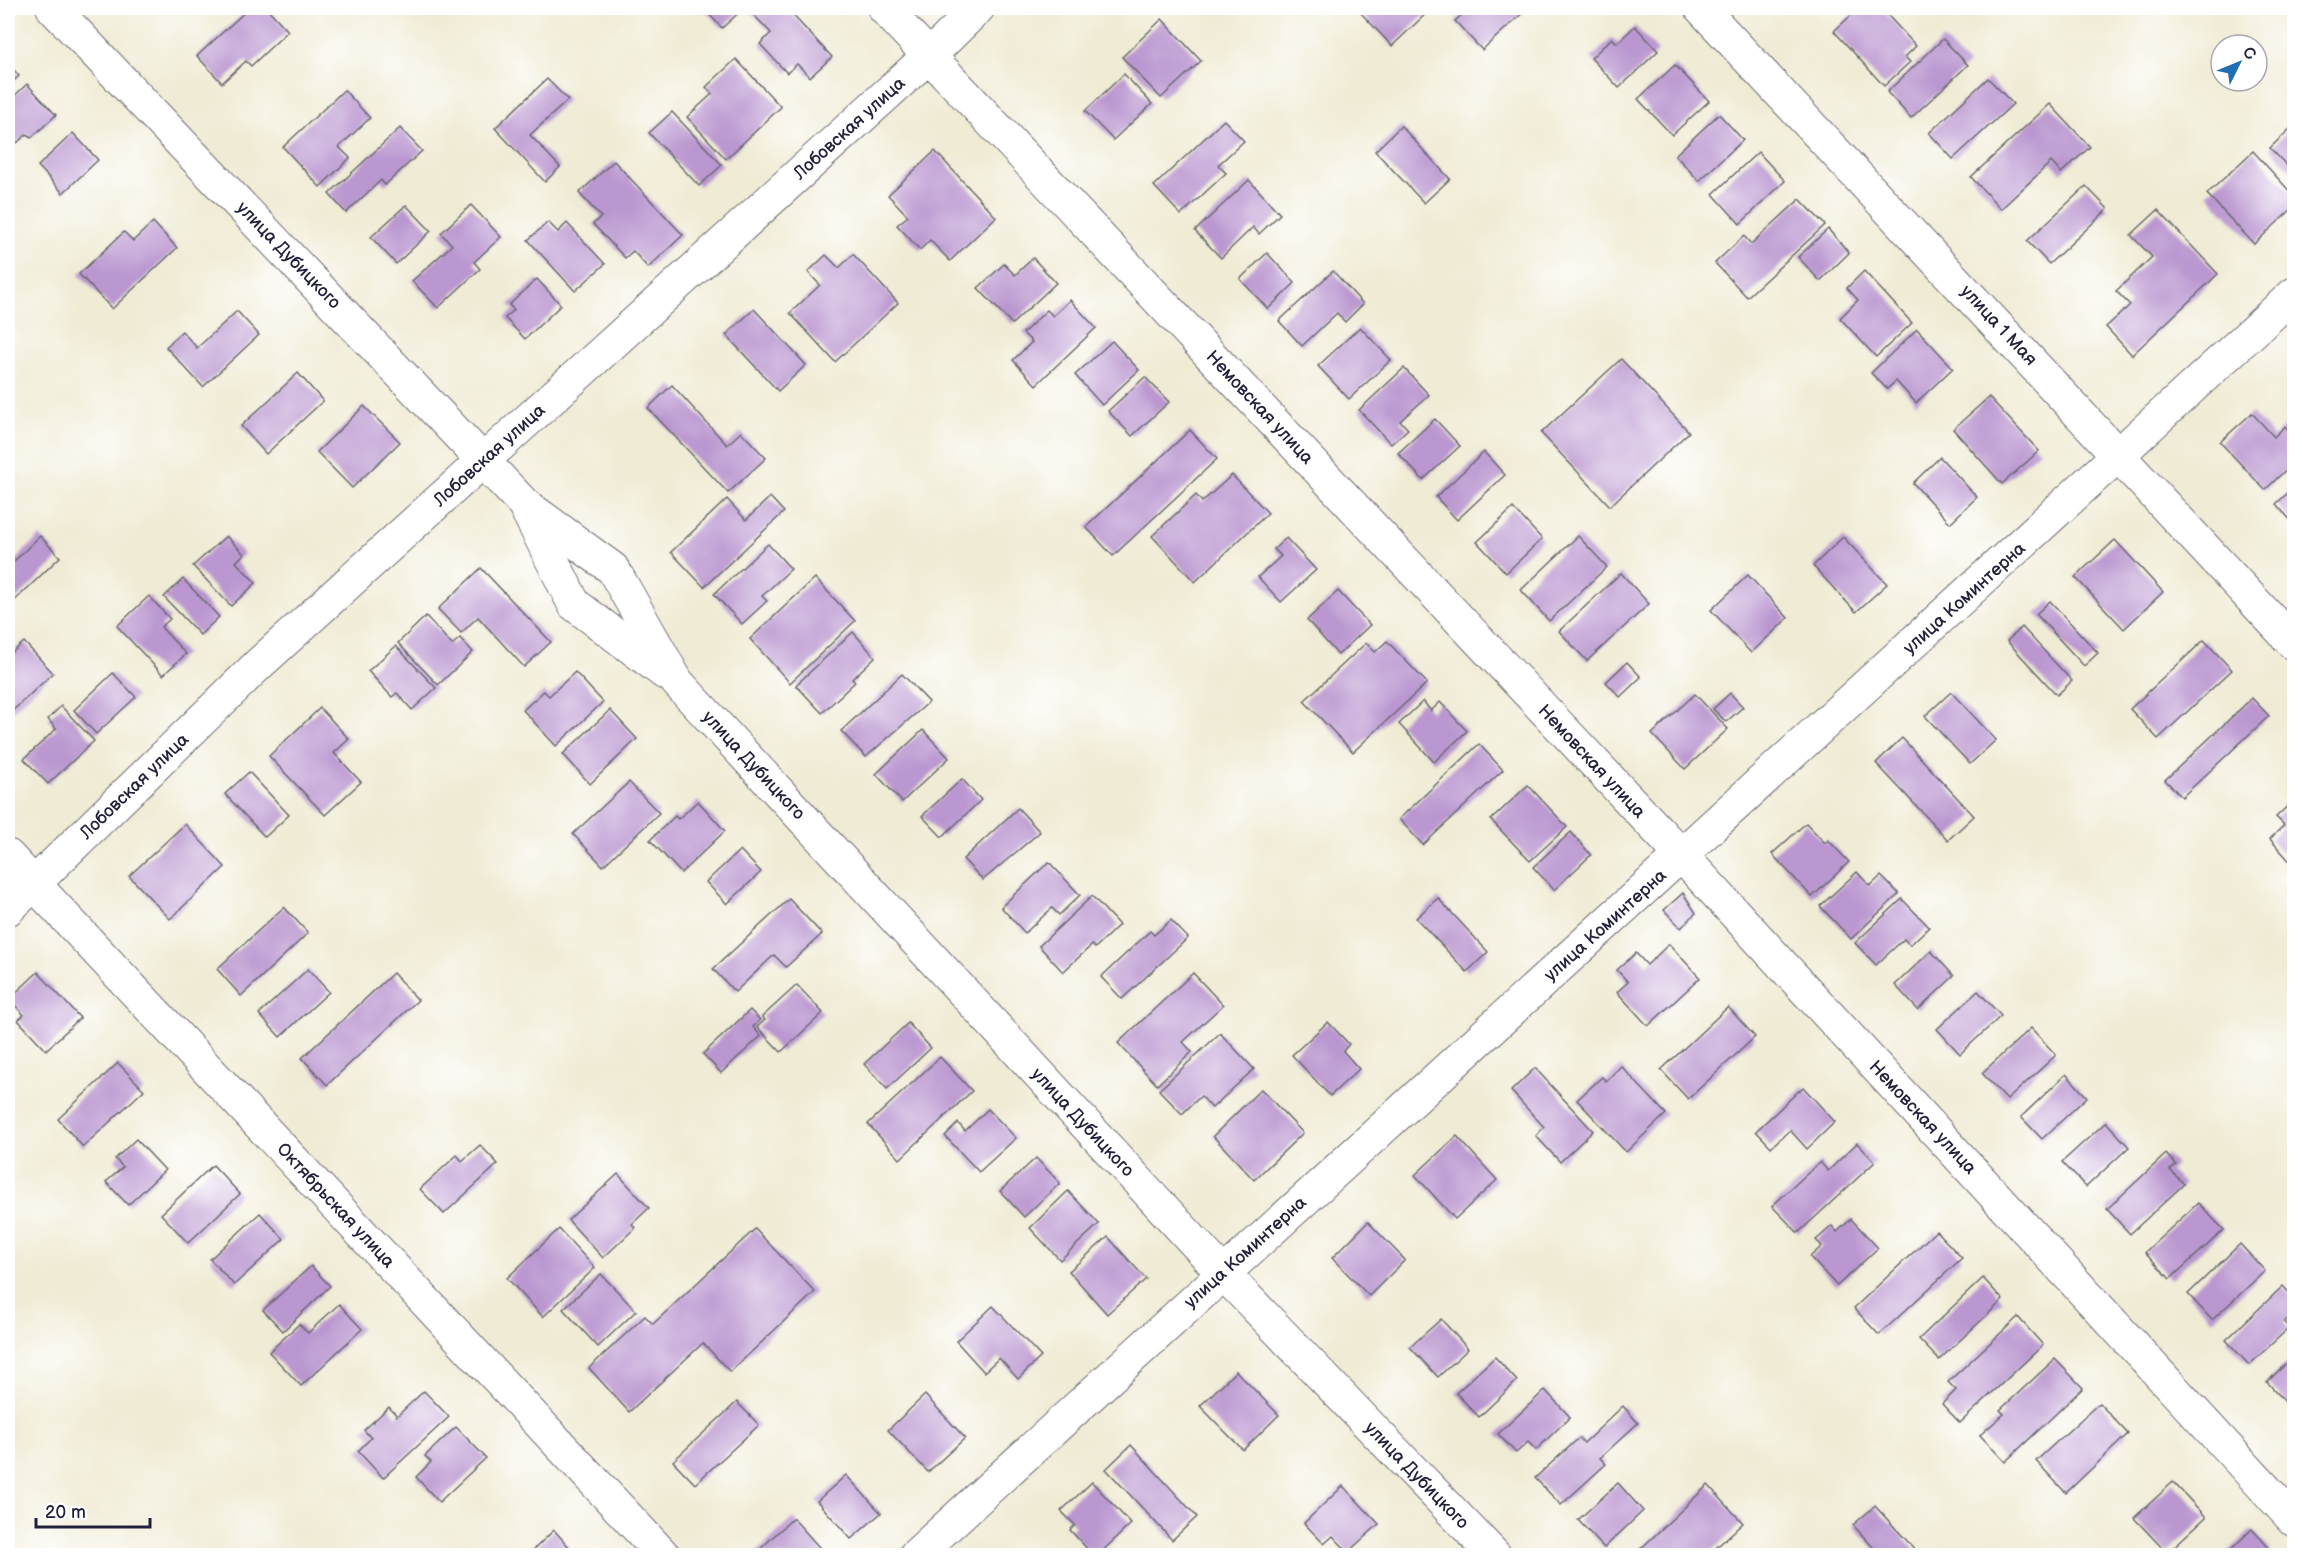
<svg xmlns="http://www.w3.org/2000/svg" width="2302" height="1563" font-family="'Balsamiq Sans',sans-serif">
<style>
.building{fill:#ba97d0}
.lines{fill:none;stroke-linecap:round;stroke-linejoin:round}
.minor-casing{stroke:#6a6871;stroke-width:35}
.minor{stroke:#fff;stroke-width:33}
.labels{text-anchor:middle;stroke-width:4.5;stroke-linejoin:round;paint-order:stroke}
.street-label{font-size:18px;fill:#22223b;stroke:#fff}
</style>
<rect width="100%" height="100%" fill="#fff"/>
<filter id="ink" filterUnits="userSpaceOnUse"><feTurbulence type="fractalNoise" baseFrequency=".0167" numOctaves="2"/><feDisplacementMap in="SourceGraphic" scale="12" xChannelSelector="R" yChannelSelector="G"/><feConvolveMatrix kernelMatrix="1 2 1 2 8 2 1 2 1" color-interpolation-filters="sRGB"/></filter>
<filter id="wash" filterUnits="userSpaceOnUse"><feTurbulence type="fractalNoise" baseFrequency=".008" numOctaves="4" result="noise"/><feDisplacementMap in="SourceGraphic" scale="24" xChannelSelector="R" yChannelSelector="G"/><feGaussianBlur stdDeviation="1.35" result="paint"/><feColorMatrix in="noise" values="0 0 0 0 0 0 0 0 0 0 0 0 0 0 0 0 0 1.4 0 .05"/><feComposite in="paint" operator="in"/></filter>
<g filter="url(#wash)">
<rect width="100%" height="100%" fill="#f0ebd4"/>
<g id="blocks">
<!-- building -->
<g class="building">
<polygon points="249,8 267,8 288,31 251,66 246,61 222,83 197,56"/>
<polygon points="703,8 744,8 722,28"/>
<polygon points="754,8 786,8 832,57 810,77 797,64 787,73 760,44 771,33 750,11"/>
<polygon points="1361,8 1432,8 1392,46 1358,10"/>
<polygon points="1469,8 1528,8 1482,50 1455,21"/>
<polygon points="1859,8 1881,8 1916,46 1905,57 1910,62 1884,86 1834,31"/>
<polygon points="1162,19 1201,61 1161,98 1122,57"/>
<polygon points="1635,26 1658,51 1619,88 1591,58 1612,38 1617,43"/>
<polygon points="1943,39 1968,65 1911,118 1887,92"/>
<polygon points="736,59 781,107 726,159 687,117 712,94 706,87"/>
<polygon points="8,63 19,76 8,86"/>
<polygon points="1675,65 1709,101 1672,135 1638,99"/>
<polygon points="1124,74 1152,104 1113,140 1085,111"/>
<polygon points="1988,78 2013,104 1953,159 1929,133"/>
<polygon points="547,79 568,100 530,135 560,167 545,182 495,128"/>
<polygon points="27,84 56,115 31,138 27,134 17,143 8,132 8,102"/>
<polygon points="344,90 370,118 339,147 350,158 320,187 283,147"/>
<polygon points="2050,104 2090,147 2061,173 2051,162 2001,209 1971,177"/>
<polygon points="672,112 722,165 699,186 649,133"/>
<polygon points="1719,114 1743,140 1699,181 1675,155"/>
<polygon points="1224,120 1244,141 1218,165 1226,173 1181,215 1154,186"/>
<polygon points="2294,125 2294,173 2270,148"/>
<polygon points="1401,126 1450,179 1424,203 1375,151"/>
<polygon points="400,128 422,151 385,185 381,180 346,213 329,194"/>
<polygon points="73,133 98,160 63,193 38,166"/>
<polygon points="935,151 996,217 950,261 930,240 920,250 897,225 908,216 888,195"/>
<polygon points="2253,151 2294,196 2294,207 2254,244 2207,194"/>
<polygon points="1758,152 1785,181 1740,224 1713,194"/>
<polygon points="614,161 683,235 648,268 633,251 625,258 593,224 601,217 579,193"/>
<polygon points="1249,180 1280,214 1259,234 1253,227 1221,258 1195,231"/>
<polygon points="2086,186 2108,209 2049,264 2027,241"/>
<polygon points="1800,199 1825,225 1747,297 1715,263 1744,236 1751,244"/>
<polygon points="406,205 431,231 396,264 371,237"/>
<polygon points="471,205 501,237 474,262 480,269 438,308 412,281 452,245 441,233"/>
<polygon points="2158,210 2218,274 2132,355 2106,327 2130,305 2116,291 2152,257 2131,235"/>
<polygon points="153,222 177,248 112,309 79,274 124,232 133,241"/>
<polygon points="548,222 558,232 567,223 605,264 575,291 528,240"/>
<polygon points="1828,229 1849,253 1820,281 1798,257"/>
<polygon points="1267,253 1295,283 1268,309 1240,279"/>
<polygon points="853,254 898,303 835,362 790,313 820,285 808,272 826,255 839,268"/>
<polygon points="1033,258 1056,283 1012,324 978,288 1004,264 1015,275"/>
<polygon points="1333,271 1363,304 1345,322 1337,313 1302,346 1279,321"/>
<polygon points="1864,271 1912,323 1876,357 1840,318 1858,300 1847,288"/>
<polygon points="537,279 561,305 525,339 505,318 514,310 509,305"/>
<polygon points="1070,300 1096,328 1036,385 1013,360 1032,342 1023,333 1047,310 1053,316"/>
<polygon points="754,309 806,365 778,391 726,335"/>
<polygon points="237,311 259,335 203,387 166,347 182,331 197,348"/>
<polygon points="1360,327 1391,360 1349,399 1318,366"/>
<polygon points="1917,329 1953,368 1916,403 1896,381 1887,389 1871,373"/>
<polygon points="1112,341 1139,370 1102,405 1075,375"/>
<polygon points="1621,359 1689,432 1610,506 1541,433"/>
<polygon points="1404,368 1429,395 1400,421 1408,429 1391,444 1359,410"/>
<polygon points="298,373 323,401 266,454 241,426"/>
<polygon points="1145,377 1169,402 1132,436 1108,411"/>
<polygon points="672,385 727,445 741,432 766,458 728,493 648,408"/>
<polygon points="1989,397 2039,451 2002,484 1953,429"/>
<polygon points="364,406 400,442 352,488 317,452"/>
<polygon points="2252,413 2274,437 2285,426 2294,437 2294,462 2265,490 2220,442"/>
<polygon points="1435,419 1460,446 1423,480 1398,453"/>
<polygon points="1190,430 1217,459 1113,556 1086,527"/>
<polygon points="1484,452 1505,475 1457,520 1436,497"/>
<polygon points="1940,457 1977,497 1950,523 1913,483"/>
<polygon points="1232,475 1268,513 1195,582 1152,536 1196,495 1202,502"/>
<polygon points="2294,487 2294,524 2276,504"/>
<polygon points="770,497 784,512 704,587 671,552 727,499 746,520"/>
<polygon points="1513,508 1542,539 1506,573 1477,542"/>
<polygon points="40,536 60,557 8,607 8,567"/>
<polygon points="226,536 244,554 236,562 256,583 231,606 193,566"/>
<polygon points="1578,536 1607,567 1549,621 1521,590"/>
<polygon points="1843,537 1887,584 1856,612 1813,566"/>
<polygon points="1286,538 1316,570 1281,602 1258,577 1281,556 1274,549"/>
<polygon points="2115,540 2163,592 2124,629 2075,577"/>
<polygon points="768,544 791,569 762,596 767,601 742,624 714,594"/>
<polygon points="481,568 551,642 524,667 478,617 461,633 438,609"/>
<polygon points="1621,573 1649,604 1587,661 1559,631"/>
<polygon points="1748,575 1788,618 1751,653 1711,610"/>
<polygon points="815,578 855,621 790,683 750,639"/>
<polygon points="183,579 219,617 200,635 164,597"/>
<polygon points="1338,591 1370,625 1338,655 1307,620"/>
<polygon points="149,596 170,619 161,627 186,654 163,675 117,626"/>
<polygon points="2050,601 2098,653 2084,666 2036,614"/>
<polygon points="426,616 452,645 460,638 473,652 438,685 398,643"/>
<polygon points="2022,627 2072,681 2057,695 2007,641"/>
<polygon points="853,632 875,657 852,679 855,682 822,713 796,685"/>
<polygon points="2204,640 2232,670 2158,739 2130,709"/>
<polygon points="1387,641 1427,683 1353,752 1304,701 1366,643 1375,652"/>
<polygon points="24,642 53,673 8,715 8,656"/>
<polygon points="396,646 436,688 412,710 397,693 392,697 368,671"/>
<polygon points="1627,662 1641,677 1620,697 1606,682"/>
<polygon points="575,672 603,702 556,746 523,710 544,691 549,696"/>
<polygon points="113,673 136,697 96,734 74,710"/>
<polygon points="902,674 929,702 866,757 841,731"/>
<polygon points="1951,692 1996,740 1970,764 1925,716"/>
<polygon points="1730,693 1743,707 1726,722 1713,709"/>
<polygon points="1695,694 1728,729 1685,769 1652,734"/>
<polygon points="2252,698 2269,716 2182,797 2165,780"/>
<polygon points="1423,701 1431,711 1440,702 1467,731 1434,762 1399,724"/>
<polygon points="61,706 94,741 48,784 24,759 56,729 48,719"/>
<polygon points="320,708 349,739 334,753 361,782 325,815 269,756"/>
<polygon points="610,710 637,739 590,784 563,754"/>
<polygon points="923,730 949,758 902,802 876,774"/>
<polygon points="1902,738 1974,816 1948,840 1876,763"/>
<polygon points="1479,744 1503,770 1423,845 1399,819"/>
<polygon points="249,772 289,815 265,837 225,794"/>
<polygon points="962,779 981,800 942,837 922,816"/>
<polygon points="629,782 659,813 603,866 573,834"/>
<polygon points="1528,785 1567,827 1530,861 1491,820"/>
<polygon points="2294,800 2294,866 2270,839 2284,825 2276,817"/>
<polygon points="698,801 725,831 681,873 650,840 675,816 678,819"/>
<polygon points="1018,808 1040,832 983,880 963,859"/>
<polygon points="1806,823 1825,843 1828,840 1849,862 1812,897 1772,854"/>
<polygon points="185,824 225,867 170,919 129,876"/>
<polygon points="1571,832 1591,855 1554,890 1533,867"/>
<polygon points="740,850 761,872 727,904 706,882"/>
<polygon points="1049,862 1080,895 1059,915 1052,908 1025,933 1001,907"/>
<polygon points="1857,872 1870,886 1881,876 1899,894 1851,939 1820,906"/>
<polygon points="1683,893 1696,913 1681,928 1664,910"/>
<polygon points="1092,896 1119,925 1095,948 1092,945 1063,972 1039,946"/>
<polygon points="1438,898 1488,952 1467,972 1416,918"/>
<polygon points="789,899 822,934 786,967 774,955 735,992 713,969"/>
<polygon points="1902,899 1929,927 1910,945 1904,939 1876,965 1855,943"/>
<polygon points="284,907 308,933 241,996 217,969"/>
<polygon points="1171,920 1188,938 1122,999 1101,977 1150,931 1154,935"/>
<polygon points="1669,944 1700,978 1648,1026 1617,992 1628,982 1617,970 1636,953 1647,965"/>
<polygon points="1931,951 1954,976 1918,1010 1895,985"/>
<polygon points="308,969 329,992 280,1037 259,1014"/>
<polygon points="38,972 80,1018 46,1050 18,1020 24,1015 9,999"/>
<polygon points="393,973 418,1000 327,1085 302,1058"/>
<polygon points="1193,973 1223,1005 1183,1042 1192,1052 1157,1085 1118,1043"/>
<polygon points="797,985 823,1013 781,1052 757,1027 765,1020 762,1017"/>
<polygon points="1978,991 2001,1016 1960,1054 1937,1029"/>
<polygon points="1728,1007 1755,1037 1688,1099 1661,1070"/>
<polygon points="750,1010 760,1020 753,1027 761,1036 721,1073 703,1054"/>
<polygon points="1328,1022 1349,1044 1343,1051 1359,1069 1330,1096 1292,1055"/>
<polygon points="908,1023 931,1048 887,1089 864,1064"/>
<polygon points="2031,1028 2056,1055 2007,1100 1982,1073"/>
<polygon points="1220,1033 1254,1069 1212,1108 1201,1096 1182,1114 1159,1090"/>
<polygon points="940,1057 972,1091 900,1159 868,1124"/>
<polygon points="118,1063 144,1090 83,1147 58,1119"/>
<polygon points="1621,1066 1666,1114 1626,1152 1577,1100 1602,1077 1606,1081"/>
<polygon points="1535,1068 1593,1131 1560,1162 1536,1136 1544,1127 1511,1091"/>
<polygon points="2066,1074 2087,1097 2042,1139 2021,1117"/>
<polygon points="1803,1087 1835,1122 1807,1149 1790,1130 1771,1147 1756,1131"/>
<polygon points="1261,1089 1303,1133 1254,1180 1213,1136"/>
<polygon points="988,1109 1016,1138 979,1172 945,1136 958,1123 965,1131"/>
<polygon points="2106,1122 2129,1147 2086,1187 2062,1162"/>
<polygon points="1457,1136 1497,1180 1455,1219 1415,1175"/>
<polygon points="136,1139 165,1170 128,1205 106,1182 123,1167 115,1159"/>
<polygon points="1857,1143 1875,1162 1798,1233 1772,1206 1820,1162 1828,1171"/>
<polygon points="480,1145 498,1164 444,1214 420,1189 457,1155 462,1161"/>
<polygon points="2166,1154 2176,1165 2170,1170 2184,1184 2130,1234 2107,1209"/>
<polygon points="1036,1158 1060,1183 1024,1217 1000,1191"/>
<polygon points="213,1165 240,1194 188,1243 161,1214"/>
<polygon points="618,1174 649,1208 632,1224 635,1228 603,1258 568,1220"/>
<polygon points="1068,1191 1099,1224 1060,1260 1030,1228"/>
<polygon points="2198,1203 2224,1230 2170,1279 2145,1252"/>
<polygon points="260,1213 284,1239 234,1285 210,1259"/>
<polygon points="1851,1219 1878,1248 1837,1286 1810,1257 1822,1246 1816,1240 1832,1226 1837,1232"/>
<polygon points="1368,1222 1405,1260 1369,1296 1332,1258"/>
<polygon points="559,1229 595,1268 543,1317 507,1278"/>
<polygon points="755,1229 815,1292 730,1372 703,1343 629,1412 589,1368 645,1316 653,1324"/>
<polygon points="1936,1231 1962,1258 1879,1335 1854,1308"/>
<polygon points="1108,1237 1146,1279 1107,1314 1069,1271"/>
<polygon points="2240,1244 2265,1271 2212,1320 2188,1294"/>
<polygon points="311,1266 330,1286 283,1331 263,1310"/>
<polygon points="601,1274 636,1311 598,1347 563,1309"/>
<polygon points="1983,1278 2003,1300 1939,1360 1919,1339"/>
<polygon points="2283,1286 2294,1298 2294,1313 2284,1322 2289,1328 2249,1365 2226,1340"/>
<polygon points="339,1304 362,1329 301,1386 269,1352 299,1324 308,1333"/>
<polygon points="993,1306 1041,1357 1018,1379 999,1358 984,1372 956,1341"/>
<polygon points="2018,1317 2043,1345 1960,1423 1942,1404 1956,1390 1948,1382"/>
<polygon points="1441,1319 1468,1349 1438,1377 1410,1347"/>
<polygon points="2294,1356 2294,1411 2267,1382"/>
<polygon points="1495,1357 1517,1381 1479,1417 1456,1393"/>
<polygon points="2055,1359 2083,1388 2005,1462 1980,1435 2004,1414 2000,1410"/>
<polygon points="1236,1371 1279,1415 1243,1450 1200,1406"/>
<polygon points="1545,1390 1570,1417 1536,1450 1528,1442 1516,1453 1498,1434"/>
<polygon points="424,1391 449,1417 383,1478 358,1451 371,1438 364,1430 389,1407 397,1416"/>
<polygon points="925,1395 965,1438 928,1472 888,1430"/>
<polygon points="737,1402 759,1425 695,1484 673,1461"/>
<polygon points="2099,1403 2128,1434 2066,1493 2036,1461"/>
<polygon points="1623,1406 1638,1423 1600,1458 1606,1464 1561,1505 1535,1478 1579,1438 1584,1443"/>
<polygon points="456,1427 486,1458 439,1502 416,1477 431,1462 425,1456"/>
<polygon points="1131,1445 1197,1517 1172,1540 1106,1469"/>
<polygon points="846,1475 881,1513 851,1539 817,1501"/>
<polygon points="1092,1482 1131,1524 1097,1556 1094,1556 1070,1530 1075,1525 1061,1511"/>
<polygon points="2173,1482 2206,1517 2167,1553 2134,1518"/>
<polygon points="1618,1483 1643,1511 1604,1548 1578,1520"/>
<polygon points="1708,1485 1743,1523 1707,1556 1633,1556"/>
<polygon points="1343,1486 1379,1524 1348,1552 1333,1536 1324,1544 1304,1523"/>
<polygon points="1875,1506 1921,1556 1881,1556 1853,1525"/>
<polygon points="793,1518 827,1556 758,1556 756,1553"/>
<polygon points="2252,1529 2271,1550 2266,1556 2224,1556"/>
<polygon points="554,1530 577,1556 527,1556"/>
</g>
</g>
</g>
<g filter="url(#ink)">
<use href="#blocks" fill-opacity="0" stroke="#6a6871" stroke-width="1.5"/>
<g class="lines">
<defs>
<g id="minor">
<polyline points="53,8 524,504 613,569 677,682 1222,1272 1495,1556"/>
<polyline points="884,8 1682,856 2294,1520"/>
<polyline points="1701,8 2294,644"/>
<polyline points="526,508 574,604 665,673"/>
<polyline points="8,856 664,1556"/>
<polyline points="8,909 259,664 930,55 978,8"/>
<polyline points="915,1556 2294,294"/>
</g>
</defs>
<!-- minor casing -->
<use href="#minor" class="minor-casing"/>
<!-- minor -->
<use href="#minor" class="minor"/>
</g>
</g>
<g class="labels">
<!-- street labels -->
<g class="street-label">
<text transform="translate(849 128) rotate(-42)" y="6">Лобовская улица</text>
<text transform="translate(289 255) rotate(46)" y="6">улица Дубицкого</text>
<text transform="translate(1999 325) rotate(47)" y="6">улица 1 Мая</text>
<text transform="translate(1260 407) rotate(47)" y="6">Немовская улица</text>
<text transform="translate(489 455) rotate(-42)" y="6">Лобовская улица</text>
<text transform="translate(1964 598) rotate(-42)" y="6">улица Коминтерна</text>
<text transform="translate(1592 761) rotate(47)" y="6">Немовская улица</text>
<text transform="translate(754 765) rotate(47)" y="6">улица Дубицкого</text>
<text transform="translate(134 786) rotate(-44)" y="6">Лобовская улица</text>
<text transform="translate(1605 925) rotate(-42)" y="6">улица Коминтерна</text>
<text transform="translate(1923 1117) rotate(47)" y="6">Немовская улица</text>
<text transform="translate(1083 1122) rotate(47)" y="6">улица Дубицкого</text>
<text transform="translate(336 1205) rotate(47)" y="6">Октябрьская улица</text>
<text transform="translate(1245 1252) rotate(-42)" y="6">улица Коминтерна</text>
<text transform="translate(1417 1475) rotate(46)" y="6">улица Дубицкого</text>
</g>
</g>
<!-- margin -->
<rect width="2302" height="1563" fill="none" stroke="#fff" stroke-width="30"/>
<!-- north arrow -->
<g transform="translate(2239 63) rotate(47)"><circle r="28" fill="#ffffff" stroke="#a7a7b1" stroke-width="1.5"/>
<path d="M0-4.5L10 22L0 15L-10 22Z" fill="#1f6fb2"/>
<text y="-9" font-size="16" font-weight="bold" text-anchor="middle" fill="#22223b">С</text>
</g>
<!-- scale -->
<path d="M36 1518v9h114v-9" fill="none" stroke="#22223b" stroke-width="3"/>
<text x="45" y="1518" font-size="18" fill="#22223b" stroke="#ffffff" stroke-width="4.5" paint-order="stroke">20 m</text>
</svg>
